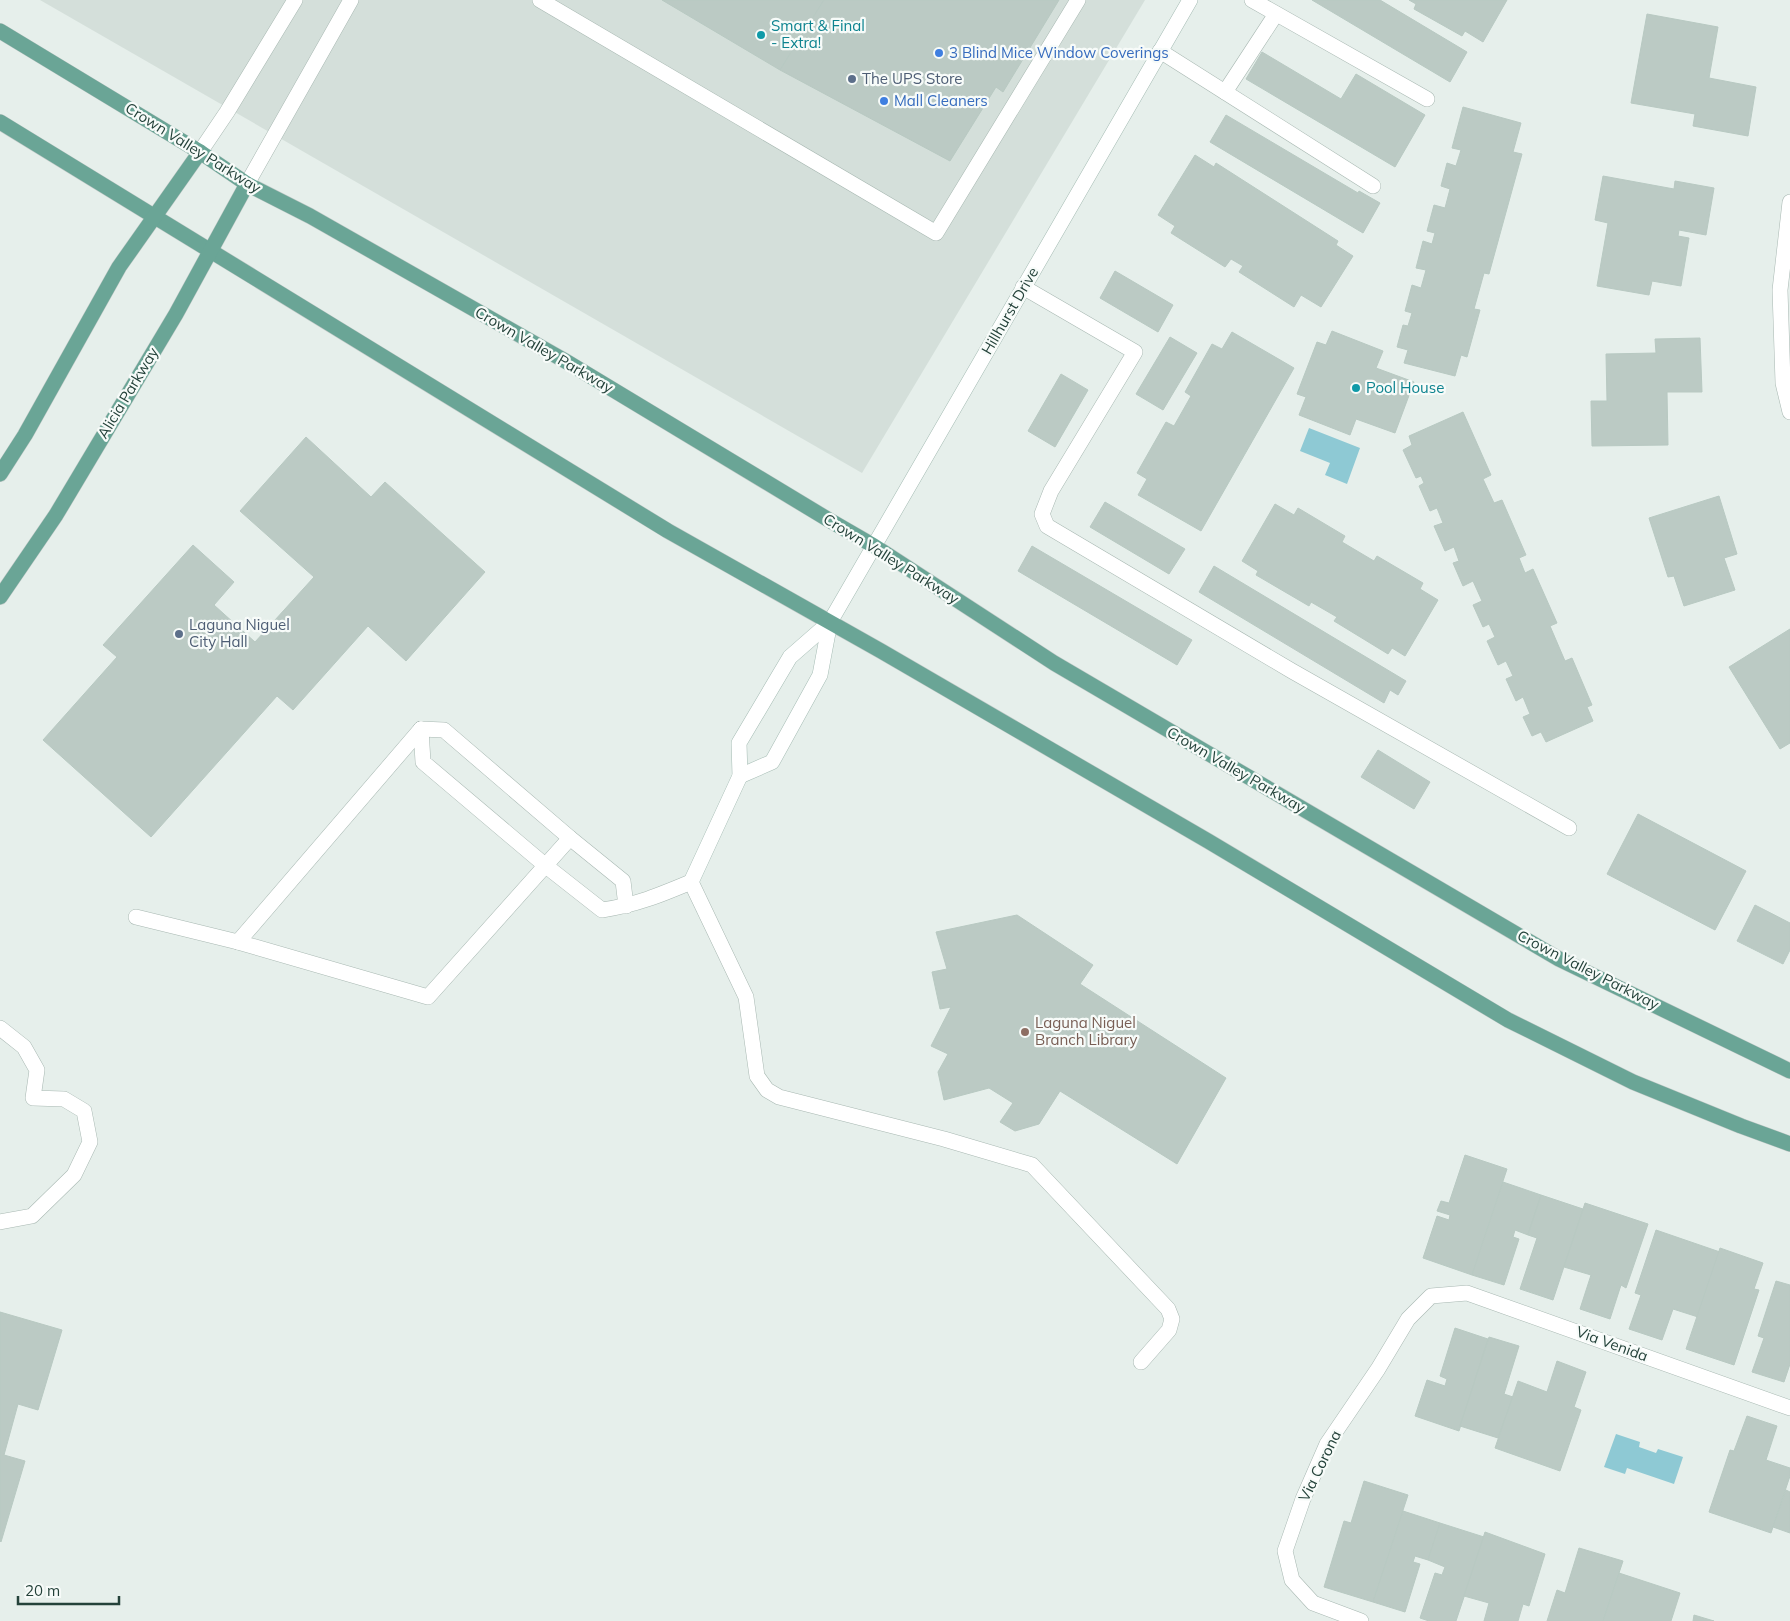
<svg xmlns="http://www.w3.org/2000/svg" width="1790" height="1621" font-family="Mulish,sans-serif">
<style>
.built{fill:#d4dfda}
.water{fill:#8ec9d4}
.building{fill:#bbcac4;stroke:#b8c9c2}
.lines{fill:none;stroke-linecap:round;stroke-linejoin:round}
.lane-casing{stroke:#a8b8b2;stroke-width:16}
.street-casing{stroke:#a8b8b2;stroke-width:16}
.secondary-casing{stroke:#a4bbb3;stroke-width:16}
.primary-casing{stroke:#c2cac8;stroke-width:16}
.lane{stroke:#fff;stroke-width:15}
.street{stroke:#fff;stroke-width:15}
.secondary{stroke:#fff;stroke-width:15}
.primary{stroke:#6aa596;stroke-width:15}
.culture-dot{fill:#0f9aa8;stroke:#f7fbf9;stroke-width:2}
.shop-dot{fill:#3f7fe0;stroke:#f7fbf9;stroke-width:2}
.service-dot{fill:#5c6f8a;stroke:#f7fbf9;stroke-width:2}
.education-dot{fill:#8d6e63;stroke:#f7fbf9;stroke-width:2}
.labels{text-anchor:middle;stroke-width:4.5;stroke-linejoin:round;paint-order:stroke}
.culture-label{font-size:15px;fill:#0d838f;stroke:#f7fbf9;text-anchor:start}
.shop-label{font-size:15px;fill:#366cbe;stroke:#f7fbf9;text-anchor:start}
.service-label{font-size:15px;fill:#4e5e75;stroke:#f7fbf9;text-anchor:start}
.street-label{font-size:15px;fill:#24423a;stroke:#f7fbf9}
.education-label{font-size:15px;fill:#785e54;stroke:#f7fbf9;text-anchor:start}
</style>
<rect width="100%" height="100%" fill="#e6efeb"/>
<!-- built -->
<polygon class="built" points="40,0 1145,0 862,473"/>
<!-- water -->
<g class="water">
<polygon points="1309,428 1360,448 1347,484 1325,475 1330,463 1300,451"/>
<polygon points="1616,1434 1640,1442 1639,1447 1656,1453 1658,1449 1683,1457 1674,1484 1627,1468 1625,1474 1604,1467"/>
</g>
<!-- building -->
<g class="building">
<polygon points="662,0 824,0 780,70"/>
<polygon points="824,0 1059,0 1003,92 996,87 950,161 780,70"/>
<polygon points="1312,0 1380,0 1467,52 1450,82"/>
<polygon points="1409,0 1507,0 1483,42 1465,31 1462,36 1414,9 1416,4"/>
<polygon points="1647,14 1718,27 1709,78 1756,87 1748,136 1693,126 1695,114 1631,103"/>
<polygon points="1262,52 1341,99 1356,74 1425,115 1395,167 1246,79"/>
<polygon points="1463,107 1521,123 1513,152 1522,154 1489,274 1484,273 1474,309 1480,310 1467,357 1461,355 1455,376 1404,363 1408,350 1397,347 1403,325 1408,326 1412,313 1405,311 1412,285 1421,288 1426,270 1416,268 1423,241 1432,244 1435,233 1427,231 1434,205 1445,208 1450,189 1441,186 1447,163 1456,166 1461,150 1452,148"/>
<polygon points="1226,115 1358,193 1359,191 1380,203 1363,233 1210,142"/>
<polygon points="1195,155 1214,167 1216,163 1338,241 1336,245 1353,256 1321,307 1301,295 1294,307 1239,272 1243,266 1231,259 1225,267 1171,233 1175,226 1158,215"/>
<polygon points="1603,176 1674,189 1675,181 1714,188 1706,235 1679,230 1678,236 1689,238 1681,286 1652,281 1649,295 1597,286 1608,223 1595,220"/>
<polygon points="1115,271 1173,305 1158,332 1100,298"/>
<polygon points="1332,331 1383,351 1376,368 1414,382 1395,433 1356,419 1350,435 1299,415 1306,397 1297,394 1317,342 1326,345"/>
<polygon points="1232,332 1294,368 1201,531 1138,495 1147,479 1137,473 1166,422 1174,426 1191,396 1185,392 1212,344 1222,349"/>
<polygon points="1170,337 1197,353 1163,410 1136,394"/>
<polygon points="1700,338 1702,392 1667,392 1668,445 1592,446 1591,401 1607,401 1606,354 1656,353 1655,339"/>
<polygon points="1061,374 1088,390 1055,447 1028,431"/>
<polygon points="1463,412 1491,475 1483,479 1494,503 1502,500 1526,555 1519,558 1525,573 1533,569 1557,623 1550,626 1565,661 1572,658 1592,705 1587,707 1593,721 1546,742 1541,732 1532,736 1523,717 1530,714 1523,697 1516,701 1506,679 1513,676 1506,661 1498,665 1487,641 1495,637 1489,624 1483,627 1473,605 1482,601 1473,581 1463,586 1453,563 1459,561 1454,547 1445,551 1434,526 1443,523 1437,508 1430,511 1419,486 1424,483 1421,476 1416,478 1403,450 1412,445 1409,436"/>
<polygon points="306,437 371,497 385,482 485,572 406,661 368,626 293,710 277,696 151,837 43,740 117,657 103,645 193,545 234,582 214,605 255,642 314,577 240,511"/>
<polygon points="1719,496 1737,554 1724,558 1735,590 1684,606 1674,576 1668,577 1649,518"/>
<polygon points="1105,502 1185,549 1169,574 1090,527"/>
<polygon points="1275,504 1294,515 1298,508 1345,536 1342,542 1374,561 1377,556 1423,583 1420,589 1438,600 1405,656 1392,648 1388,654 1334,621 1337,617 1311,602 1309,606 1256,575 1258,571 1242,561"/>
<polygon points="1032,546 1192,640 1177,665 1018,571"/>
<polygon points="1214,566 1406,681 1398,695 1390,690 1384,703 1199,592"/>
<polygon points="1790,629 1790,743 1780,749 1729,667"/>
<polygon points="1378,750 1430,782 1414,809 1361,777"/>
<polygon points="1638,814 1746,871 1715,930 1607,874"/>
<polygon points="1755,905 1790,923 1790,950 1783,964 1737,941"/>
<polygon points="1017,915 1093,965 1080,984 1226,1078 1177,1164 1060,1091 1039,1124 1015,1131 1000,1122 1013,1103 989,1088 944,1100 938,1072 948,1054 931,1046 951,1007 940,1009 932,972 947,969 936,932"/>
<polygon points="1465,1155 1507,1169 1472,1275 1423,1258 1437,1216 1449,1220 1450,1215 1437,1211 1441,1201 1449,1203"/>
<polygon points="1503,1182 1541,1195 1528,1235 1515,1230 1513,1237 1519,1239 1504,1285 1472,1275"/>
<polygon points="1541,1195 1583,1209 1553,1300 1520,1289 1537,1238 1528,1235"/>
<polygon points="1585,1203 1648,1224 1626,1288 1621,1285 1610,1319 1580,1309 1591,1275 1564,1267"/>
<polygon points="1656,1230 1720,1252 1698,1317 1673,1309 1662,1340 1629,1329 1641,1295 1635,1293"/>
<polygon points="1720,1248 1763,1263 1754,1289 1759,1290 1734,1365 1686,1349"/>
<polygon points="1776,1281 1790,1285 1790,1364 1784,1382 1752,1372 1764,1338 1758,1336"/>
<polygon points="0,1312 62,1330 38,1410 18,1404 4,1455 25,1461 1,1542 0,1541"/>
<polygon points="1455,1328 1488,1339 1459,1431 1415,1416 1427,1380 1445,1386 1447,1379 1440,1376"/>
<polygon points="1489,1337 1519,1346 1504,1394 1513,1397 1498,1438 1460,1426"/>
<polygon points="1557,1361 1586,1372 1574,1407 1581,1410 1560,1471 1495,1448 1518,1381 1547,1392"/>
<polygon points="1747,1416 1777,1426 1766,1460 1790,1468 1790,1476 1771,1533 1709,1512 1730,1450 1734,1451"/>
<polygon points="1364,1481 1408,1495 1373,1602 1324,1587 1344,1521 1351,1523"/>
<polygon points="1786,1490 1790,1492 1790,1533 1773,1527"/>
<polygon points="1403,1511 1440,1523 1428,1560 1415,1556 1413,1562 1420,1564 1405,1612 1373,1602"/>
<polygon points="1440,1523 1484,1537 1456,1621 1429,1621 1420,1618 1435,1573 1442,1575 1445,1567 1428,1560"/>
<polygon points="1485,1532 1545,1554 1529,1606 1523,1604 1518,1621 1484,1621 1489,1603 1464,1596"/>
<polygon points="1579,1548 1623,1561 1603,1621 1547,1621 1557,1590 1565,1593"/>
<polygon points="1619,1573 1680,1593 1671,1621 1603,1621"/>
<polygon points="1694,1615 1714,1621 1693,1621"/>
</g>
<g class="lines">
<defs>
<g id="lane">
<polyline points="540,0 936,233 1078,0"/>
<polyline points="1252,0 1427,99"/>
<polyline points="1160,51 1373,186"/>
<polyline points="1225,92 1276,14"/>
<polyline points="200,152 227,112 295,0"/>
<polyline points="247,184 351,0"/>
<polyline points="1023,287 1135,352 1051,491 1042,514 1047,526 1292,671 1569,828"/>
<path d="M421,729L423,762L546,866L602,910C636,905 660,895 691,882L746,997L757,1076L767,1090L779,1097L944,1139L1032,1165L1168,1309L1172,1319L1169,1330L1141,1362"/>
<polyline points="421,729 238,942 428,997 570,838"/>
<polyline points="421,729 444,730 570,838 623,881 626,906"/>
<polyline points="136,917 238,942"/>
<polyline points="0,1028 24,1047 37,1070 33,1098 64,1099 84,1111 90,1142 74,1175 32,1216 0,1222"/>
</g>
<g id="street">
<polyline points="1790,202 1780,290 1783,383 1790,412"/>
<polyline points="1361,1621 1313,1603 1292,1580 1285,1551 1303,1499 1327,1444 1378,1369 1408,1319 1431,1296 1467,1293 1790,1408"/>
</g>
<g id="secondary">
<polyline points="740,776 772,762 820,675 830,622 1190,0"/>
<polyline points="691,882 740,776 739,743 790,657 830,622"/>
</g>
<g id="primary">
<polyline points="0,31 200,152 247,184 310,216 567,362 829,520 874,546 1054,663 1559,959 1790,1071"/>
<polyline points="0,122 668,531 881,651 1208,841 1508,1020 1633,1082 1741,1126 1790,1144"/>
<polyline points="0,474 25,435 119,267 200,152"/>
<polyline points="0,597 56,515 176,314 247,184"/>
</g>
</defs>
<!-- lane casing -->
<use href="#lane" class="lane-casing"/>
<!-- street casing -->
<use href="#street" class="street-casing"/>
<!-- secondary casing -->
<use href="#secondary" class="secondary-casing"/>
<!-- primary casing -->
<use href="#primary" class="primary-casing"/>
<!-- lane -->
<use href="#lane" class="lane"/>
<!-- street -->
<use href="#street" class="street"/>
<!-- secondary -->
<use href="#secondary" class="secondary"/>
<!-- primary -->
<use href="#primary" class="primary"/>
</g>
<!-- markers -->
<g class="culture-dot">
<circle cx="761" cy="35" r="5"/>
<circle cx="1356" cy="388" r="5"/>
</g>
<g class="shop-dot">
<circle cx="939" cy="53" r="5"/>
<circle cx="884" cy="101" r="5"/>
</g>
<g class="service-dot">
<circle cx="852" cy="79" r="5"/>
<circle cx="179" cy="634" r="5"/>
</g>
<circle class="education-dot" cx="1025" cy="1032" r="5"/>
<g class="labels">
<!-- culture labels -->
<g class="culture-label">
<text x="771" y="31">Smart &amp; Final<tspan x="771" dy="17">- Extra!</tspan></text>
<text x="1366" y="393">Pool House</text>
</g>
<!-- shop labels -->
<g class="shop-label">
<text x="949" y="58">3 Blind Mice Window Coverings</text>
<text x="894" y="106">Mall Cleaners</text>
</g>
<!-- service labels -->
<g class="service-label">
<text x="862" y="84">The UPS Store</text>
<text x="189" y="630">Laguna Niguel<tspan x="189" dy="17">City Hall</tspan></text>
</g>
<!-- street labels -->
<g class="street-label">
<text transform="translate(193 148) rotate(32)" y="5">Crown Valley Parkway</text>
<text transform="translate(1010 311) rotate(-60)" y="5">Hillhurst Drive</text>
<text transform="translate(544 350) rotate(30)" y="5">Crown Valley Parkway</text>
<text transform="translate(128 393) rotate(-59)" y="5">Alicia Parkway</text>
<text transform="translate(891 559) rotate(32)" y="5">Crown Valley Parkway</text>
<text transform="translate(1236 770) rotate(30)" y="5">Crown Valley Parkway</text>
<text transform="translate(1588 970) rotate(27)" y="5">Crown Valley Parkway</text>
<text transform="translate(1612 1344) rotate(20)" y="5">Via Venida</text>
<text transform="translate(1320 1466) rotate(-64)" y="5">Via Corona</text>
</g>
<!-- education labels -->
<g class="education-label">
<text x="1035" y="1028">Laguna Niguel<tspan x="1035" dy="17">Branch Library</tspan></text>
</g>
</g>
<!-- scale -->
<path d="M18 1596v8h101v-8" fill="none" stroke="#24423a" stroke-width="2.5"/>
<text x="25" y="1596" font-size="15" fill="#24423a" stroke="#f7fbf9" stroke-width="4" paint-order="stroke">20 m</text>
</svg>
